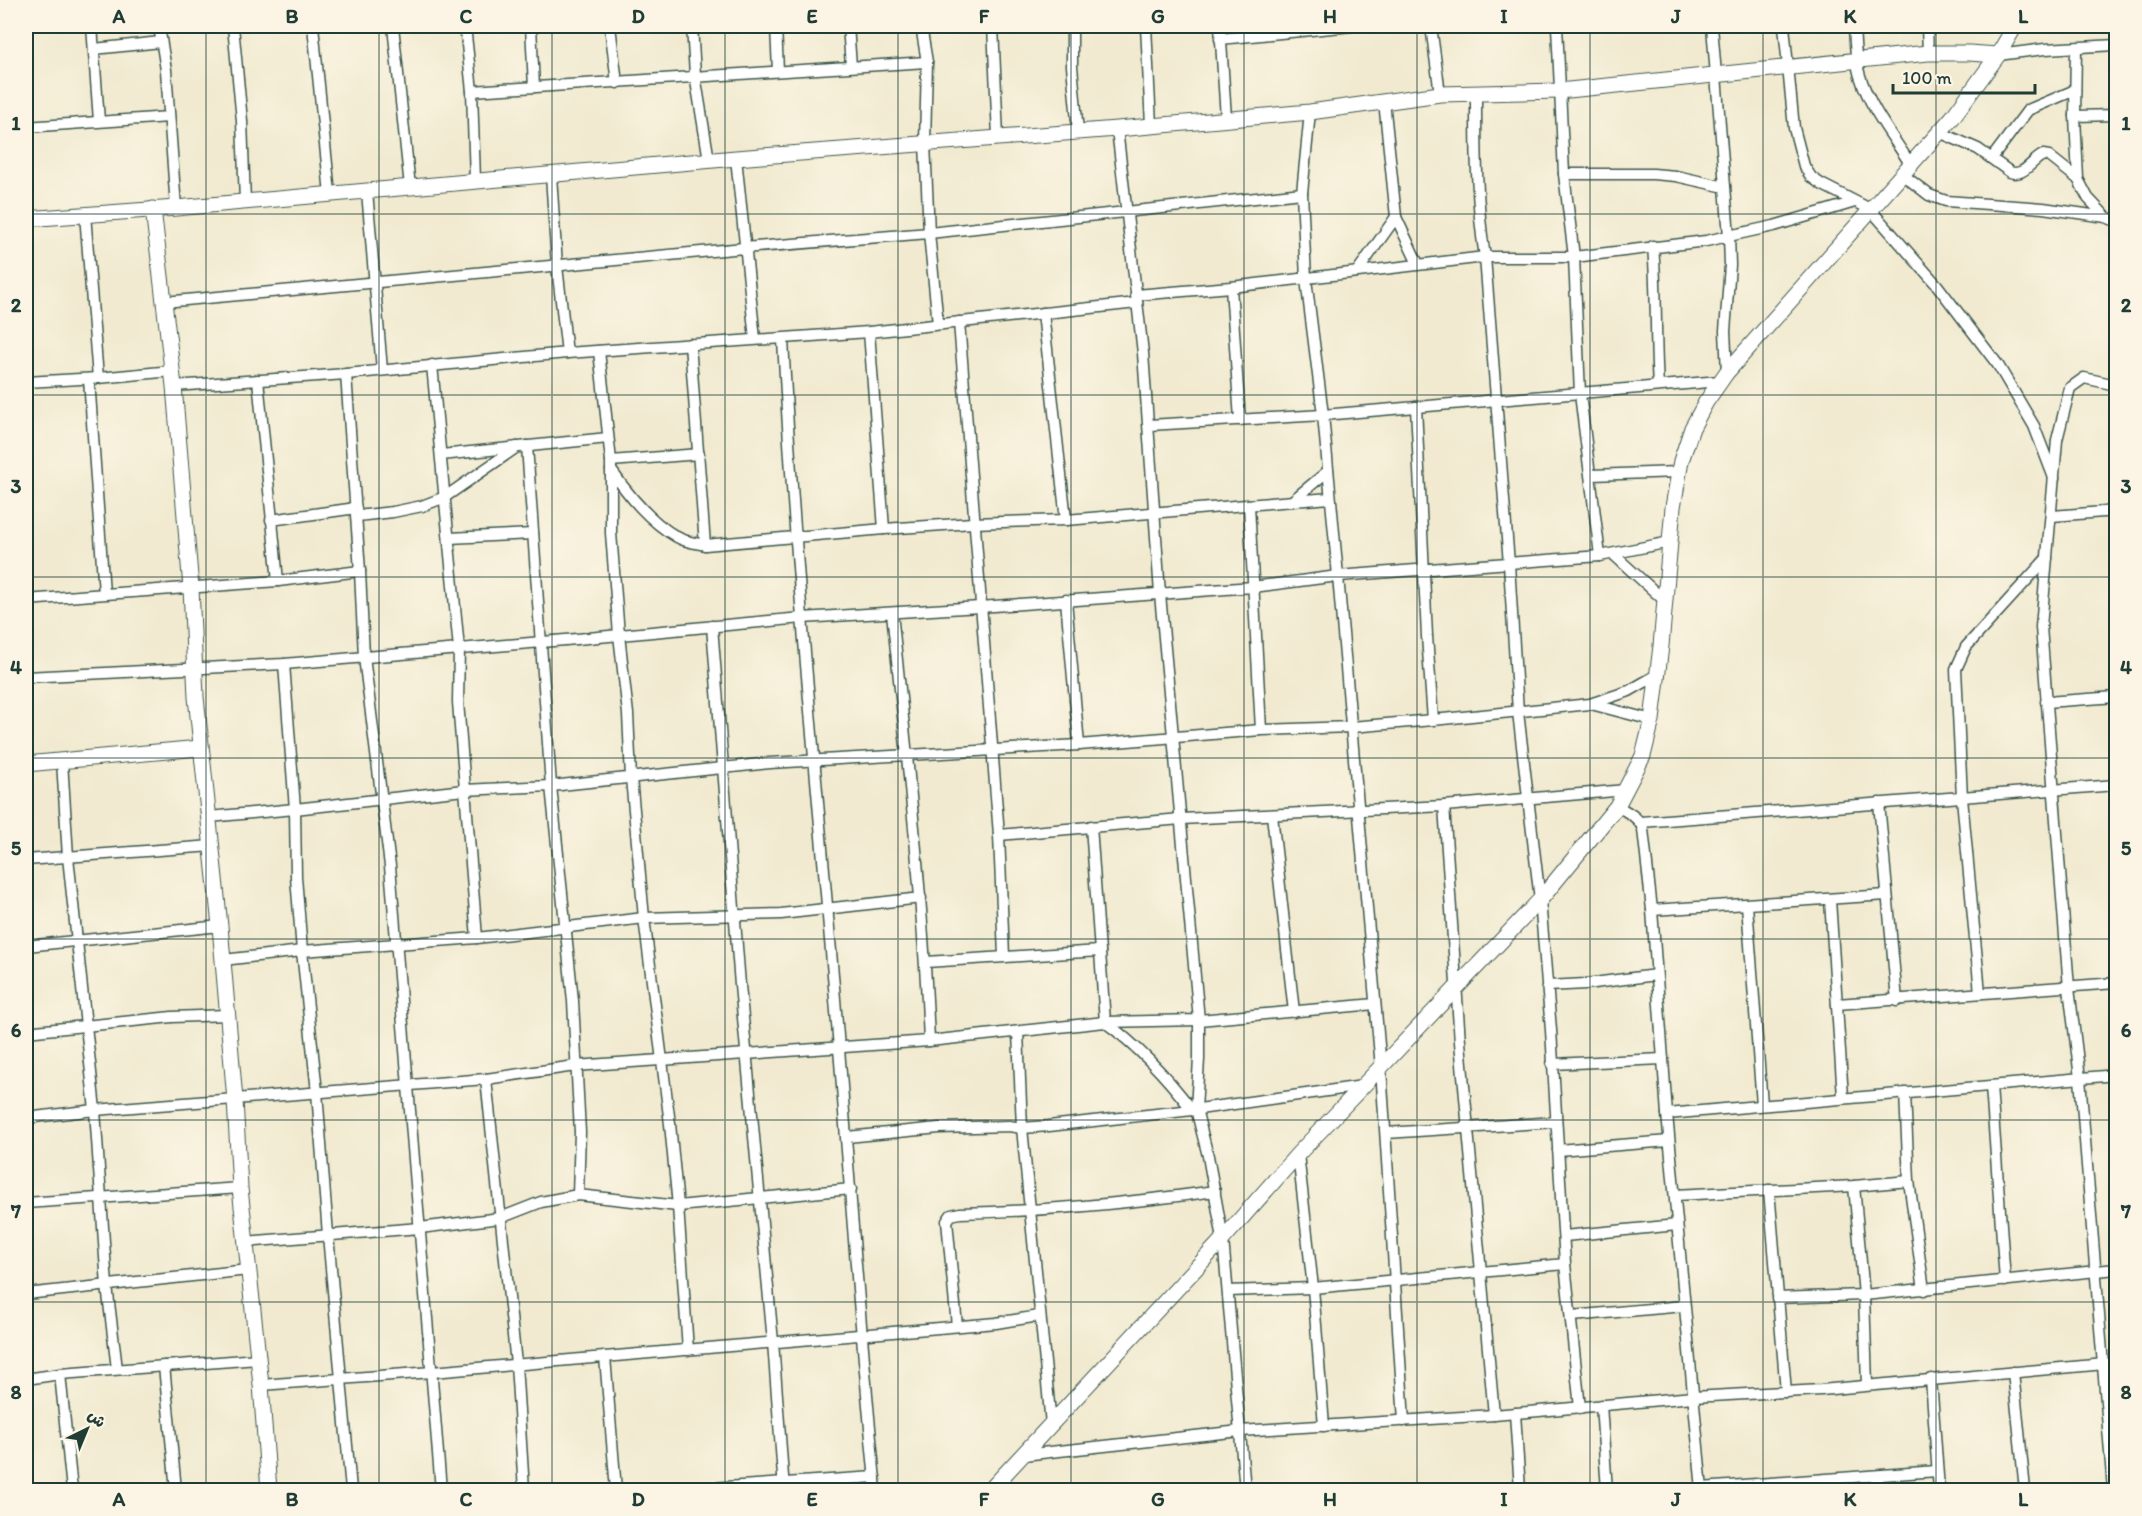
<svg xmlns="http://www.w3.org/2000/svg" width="2142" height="1516" font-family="Itim,'Playpen Sans Arabic',sans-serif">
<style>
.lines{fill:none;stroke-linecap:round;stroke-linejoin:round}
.street-casing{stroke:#3e574b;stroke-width:13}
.secondary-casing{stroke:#3e574b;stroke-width:17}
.street{stroke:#fff;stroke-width:10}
.secondary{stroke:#fff;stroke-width:15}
.grid{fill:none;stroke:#1f3d34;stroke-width:1.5;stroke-opacity:0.55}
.neatline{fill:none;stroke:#1f3d34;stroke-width:2}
.grid-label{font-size:20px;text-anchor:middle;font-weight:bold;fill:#1f3d34}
</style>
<rect width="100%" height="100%" fill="#fcf5e5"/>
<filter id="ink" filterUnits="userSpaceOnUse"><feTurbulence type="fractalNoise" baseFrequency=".0167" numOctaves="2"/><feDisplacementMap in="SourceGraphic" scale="12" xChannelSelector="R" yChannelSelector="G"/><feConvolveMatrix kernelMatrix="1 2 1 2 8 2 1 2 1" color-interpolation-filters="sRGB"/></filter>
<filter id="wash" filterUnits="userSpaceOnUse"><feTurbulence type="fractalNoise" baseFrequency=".008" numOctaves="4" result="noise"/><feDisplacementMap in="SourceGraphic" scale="24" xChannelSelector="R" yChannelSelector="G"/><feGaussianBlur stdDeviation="1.35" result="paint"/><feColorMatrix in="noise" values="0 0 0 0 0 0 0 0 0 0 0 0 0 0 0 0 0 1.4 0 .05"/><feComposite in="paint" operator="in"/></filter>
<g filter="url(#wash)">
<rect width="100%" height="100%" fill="#f1ead0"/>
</g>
<g filter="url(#ink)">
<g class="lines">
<defs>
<g id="street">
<polyline points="92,26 99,121"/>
<polyline points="159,26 166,70 176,208"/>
<polyline points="233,26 242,121 245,202"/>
<polyline points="313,26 330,194"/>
<polyline points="393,26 410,187"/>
<polyline points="465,26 472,91 475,180"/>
<polyline points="531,26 534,87"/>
<polyline points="610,26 617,83"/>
<polyline points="692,26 695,75 709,160"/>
<polyline points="776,26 778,71"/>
<polyline points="848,26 851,66"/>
<polyline points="921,26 927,62 925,143 929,233 938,324"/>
<polyline points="993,26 998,137"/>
<polyline points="1072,26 1072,66 1078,132"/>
<polyline points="1146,26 1151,125"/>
<polyline points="1220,26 1226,118"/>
<polyline points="1431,26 1440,94"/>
<polyline points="1557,26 1564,174 1574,257 1580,394 1600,556"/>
<polyline points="1712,26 1729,236 1730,265 1725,331 1727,372"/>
<polyline points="1784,26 1794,128 1804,166 1811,177 1821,184 1870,209 1937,285 1998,365 2034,426 2054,478"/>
<path d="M1854,26C1855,42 1855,60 1860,76C1870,108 1893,137 1911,165"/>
<polyline points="1927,26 1928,53"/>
<polyline points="1220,39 1352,26"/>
<polyline points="2076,48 2075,116 2078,179 2088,198 2106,217 2116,221"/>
<polyline points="94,49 161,42"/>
<polyline points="1998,55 2045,49 2116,45"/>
<polyline points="472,91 927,62"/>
<path d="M1476,93C1476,148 1476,202 1485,257L1509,564L1518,712L1540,900L1551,1030L1565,1264L1580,1408"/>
<polyline points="1384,101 1396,217 1418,264"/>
<polyline points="1310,112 1302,193 1306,279 1323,415 1338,576 1381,1068 1404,1421"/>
<polyline points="2075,116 2116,115"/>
<polyline points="26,127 169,117"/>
<polyline points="1117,129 1143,353 1160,594 1199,1020 1199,1059 1196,1109 1208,1156 1223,1239 1245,1490"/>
<path d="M1939,132L1978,149L2010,172C2024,177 2031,161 2043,155L2049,156L2078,179"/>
<polyline points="736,158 755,339"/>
<polyline points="1992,158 2028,110 2075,90"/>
<polyline points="1564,174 1653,174 1676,176 1725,187"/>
<polyline points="1902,174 1929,195 1946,201 2043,208 2106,217"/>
<polyline points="551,175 557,266 567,353"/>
<polyline points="367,191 382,370"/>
<polyline points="85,214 98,378"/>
<path d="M1653,246C1657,293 1655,339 1658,386"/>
<polyline points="1357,272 1396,217"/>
<polyline points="1231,287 1240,420"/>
<polyline points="1136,295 1231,287 1485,257 1574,257 1706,241 1774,226 1855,202"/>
<polyline points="164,302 744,248 929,233 1302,193"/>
<polyline points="1043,313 1066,520"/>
<polyline points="959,322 999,835 1004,956"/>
<polyline points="869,332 884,529"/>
<path d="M783,339C794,556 816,771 834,987C848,1155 859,1323 876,1490"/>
<polyline points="690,344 705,545"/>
<polyline points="599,351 611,461 611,533 619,635 628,714 631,778 644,918 670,1124 678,1206 688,1350"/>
<polyline points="432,365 459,649 458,702 477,938"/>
<polyline points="346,374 360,571 364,657 390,866 441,1490"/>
<polyline points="89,379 104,593"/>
<polyline points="258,380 278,581"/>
<polyline points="26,382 98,378 172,371"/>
<polyline points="174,386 346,374 567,353 869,332 1137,303"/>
<polyline points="1416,407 1427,636 1433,720"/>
<polyline points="1149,425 1323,415 1720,381"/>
<polyline points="527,446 551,786 573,1001 580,1132 578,1195"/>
<polyline points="441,455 608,438"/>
<polyline points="611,461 699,454"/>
<path d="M611,470C629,496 650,522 677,537C685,542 696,543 705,545L884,529L973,523L1066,520L1330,498"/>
<polyline points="1591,475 1679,472"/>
<polyline points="1292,501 1328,471"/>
<polyline points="1249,505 1261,730"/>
<polyline points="357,516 393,512 422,506 445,497 517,447"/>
<polyline points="2052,516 2116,511"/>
<polyline points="271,520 356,508"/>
<polyline points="449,538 533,534"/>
<polyline points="1613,554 1665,601"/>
<polyline points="26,600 278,581 360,571"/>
<polyline points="1066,600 1079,745"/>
<path d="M892,613C907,755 923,898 929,1041"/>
<polyline points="712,626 740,985 773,1342 784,1490"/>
<polyline points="284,664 295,809 296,877 302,951 317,1092 328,1235 351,1490"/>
<polyline points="26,677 284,664 577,639 802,618 980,607 1253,587 1338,576 1600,556 1670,542"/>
<polyline points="2046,702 2116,697"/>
<polyline points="1591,704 1652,720"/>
<polyline points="62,761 68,857 95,1110 107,1286 117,1369"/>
<polyline points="1879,803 1897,1001"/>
<polyline points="1444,806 1460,1042 1494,1415"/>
<path d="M1617,806C1627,812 1639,817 1643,829L1652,910L1667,1114L1702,1490"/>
<polyline points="1272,815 1294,1012"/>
<polyline points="209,817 295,809 464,790 551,786 770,763 1079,745 1261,730 1351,727 1433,720 1590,704 1629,691 1657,675"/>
<polyline points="1641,822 2116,785"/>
<path d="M1091,826L1105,1022C1139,1047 1167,1077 1192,1110"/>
<polyline points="999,835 1181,819 1444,806 1626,790"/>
<polyline points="26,860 212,846"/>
<polyline points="1830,900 1843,1097"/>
<polyline points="1747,905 1762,1105"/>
<polyline points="1652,910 1887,895"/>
<polyline points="26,946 220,926"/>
<polyline points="223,960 302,951 477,938 644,918 781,914 921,898"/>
<polyline points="926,962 1100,951"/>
<polyline points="1547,986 1586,984 1656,975"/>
<polyline points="1980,993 1962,798 1956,669 1966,647 2047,558"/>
<polyline points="1837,1004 2116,983"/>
<polyline points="26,1032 172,1017 227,1015"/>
<polyline points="1018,1032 1022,1128 1051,1424"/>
<polyline points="1552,1064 1663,1059"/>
<polyline points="486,1079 516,1364 524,1490"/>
<polyline points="1991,1086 2005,1281"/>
<polyline points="1905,1093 1909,1181 1924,1290"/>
<polyline points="1667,1114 2116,1075"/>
<polyline points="26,1118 95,1110 486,1079 575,1066 929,1041 1105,1022 1199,1020 1375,1004"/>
<polyline points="1386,1133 1556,1122"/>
<polyline points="847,1137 939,1128 1009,1126 1022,1128 1049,1126 1192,1110 1363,1086"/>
<polyline points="1558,1150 1669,1141"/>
<polyline points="1298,1154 1313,1288 1324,1426"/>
<polyline points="1854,1186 1864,1295 1867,1385"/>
<polyline points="1769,1190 1786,1392"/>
<polyline points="1675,1195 1854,1186 1909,1181"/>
<polyline points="26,1203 240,1188"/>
<polyline points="1564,1236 1677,1225"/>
<polyline points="245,1242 420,1228 500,1218 541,1202 578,1195 678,1206 851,1189"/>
<polyline points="1228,1291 1313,1288 1565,1264"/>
<polyline points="26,1294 248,1270"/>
<polyline points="1777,1298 1864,1295 2116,1269"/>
<polyline points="1572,1316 1684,1306"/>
<path d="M957,1326L947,1221L951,1215L960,1213C1046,1211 1130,1203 1215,1191"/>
<polyline points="605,1357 616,1490"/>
<polyline points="164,1366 176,1490"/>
<polyline points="2013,1372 2025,1490"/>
<polyline points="60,1374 72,1490"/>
<polyline points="26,1379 60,1374 258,1359"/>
<polyline points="1931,1379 1939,1490"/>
<polyline points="261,1385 432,1372 996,1323 1039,1316"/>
<polyline points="1601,1405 1607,1490"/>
<polyline points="1515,1413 1520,1490"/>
<polyline points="1023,1455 1240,1431 1494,1415 1693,1397 1821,1390 2116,1363"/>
<polyline points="1004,1475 1006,1490"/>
<polyline points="1877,1476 1879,1490"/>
<polyline points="1701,1488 1937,1471"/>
<polyline points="680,1490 875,1477"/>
<polyline points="2113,1490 2080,1078 2069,988 2041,627 2057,440 2070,388 2084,378 2116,385"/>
</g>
<g id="secondary">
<polyline points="153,209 174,386 191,588 196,697 220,926 235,1100 240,1188 261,1385 269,1490"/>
<polyline points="26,219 176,208 736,158 1117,129 1310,112 1440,94 1559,91 1928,53 1969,53 1998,55"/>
<polyline points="26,764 200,748"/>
<polyline points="990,1490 1223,1239 1298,1154 1540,900 1617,806 1643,756 1652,720 1661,646 1673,507 1681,461 1692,428 1706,402 1727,372 1952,118 1998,55 2015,26"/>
</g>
</defs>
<!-- street casing -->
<use href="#street" class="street-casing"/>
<!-- secondary casing -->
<use href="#secondary" class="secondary-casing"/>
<!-- street -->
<use href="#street" class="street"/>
<!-- secondary -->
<use href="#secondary" class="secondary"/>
</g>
</g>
<!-- grid -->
<path class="grid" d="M206,26V1490M379,26V1490M552,26V1490M725,26V1490M898,26V1490M1071,26V1490M1244,26V1490M1417,26V1490M1590,26V1490M1763,26V1490M1936,26V1490M26,214H2116M26,395H2116M26,577H2116M26,758H2116M26,939H2116M26,1120H2116M26,1302H2116"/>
<!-- margin -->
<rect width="2142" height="1516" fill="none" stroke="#fcf5e5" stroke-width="66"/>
<!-- north arrow -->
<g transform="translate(87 1429) rotate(43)" stroke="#fcf5e5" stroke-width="4.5" paint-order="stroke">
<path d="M0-4.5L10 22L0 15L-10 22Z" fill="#1f3d34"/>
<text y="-9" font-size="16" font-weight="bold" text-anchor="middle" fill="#1f3d34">ش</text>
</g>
<!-- scale -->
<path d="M1893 84v9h142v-9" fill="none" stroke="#1f3d34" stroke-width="3"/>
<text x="1902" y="84" font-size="18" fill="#1f3d34" stroke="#fcf5e5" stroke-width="4.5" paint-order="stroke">100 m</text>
<rect x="33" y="33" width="2076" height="1450" class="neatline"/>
<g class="grid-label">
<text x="119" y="23">A</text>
<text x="292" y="23">B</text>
<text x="466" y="23">C</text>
<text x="638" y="23">D</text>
<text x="812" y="23">E</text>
<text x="984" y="23">F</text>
<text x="1158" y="23">G</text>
<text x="1330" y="23">H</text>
<text x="1504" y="23">I</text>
<text x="1676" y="23">J</text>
<text x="1850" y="23">K</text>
<text x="2023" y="23">L</text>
<text x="16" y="130">1</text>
<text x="2126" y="130">1</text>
<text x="16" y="312">2</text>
<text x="2126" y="312">2</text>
<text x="16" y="493">3</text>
<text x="2126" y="493">3</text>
<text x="16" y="674">4</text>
<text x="2126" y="674">4</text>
<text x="16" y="855">5</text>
<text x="2126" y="855">5</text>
<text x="16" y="1037">6</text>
<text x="2126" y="1037">6</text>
<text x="16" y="1218">7</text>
<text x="2126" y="1218">7</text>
<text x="16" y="1399">8</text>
<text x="2126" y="1399">8</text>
<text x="119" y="1506">A</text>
<text x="292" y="1506">B</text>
<text x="466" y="1506">C</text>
<text x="638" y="1506">D</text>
<text x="812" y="1506">E</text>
<text x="984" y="1506">F</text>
<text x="1158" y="1506">G</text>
<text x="1330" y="1506">H</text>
<text x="1504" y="1506">I</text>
<text x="1676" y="1506">J</text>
<text x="1850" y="1506">K</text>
<text x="2023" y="1506">L</text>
</g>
</svg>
